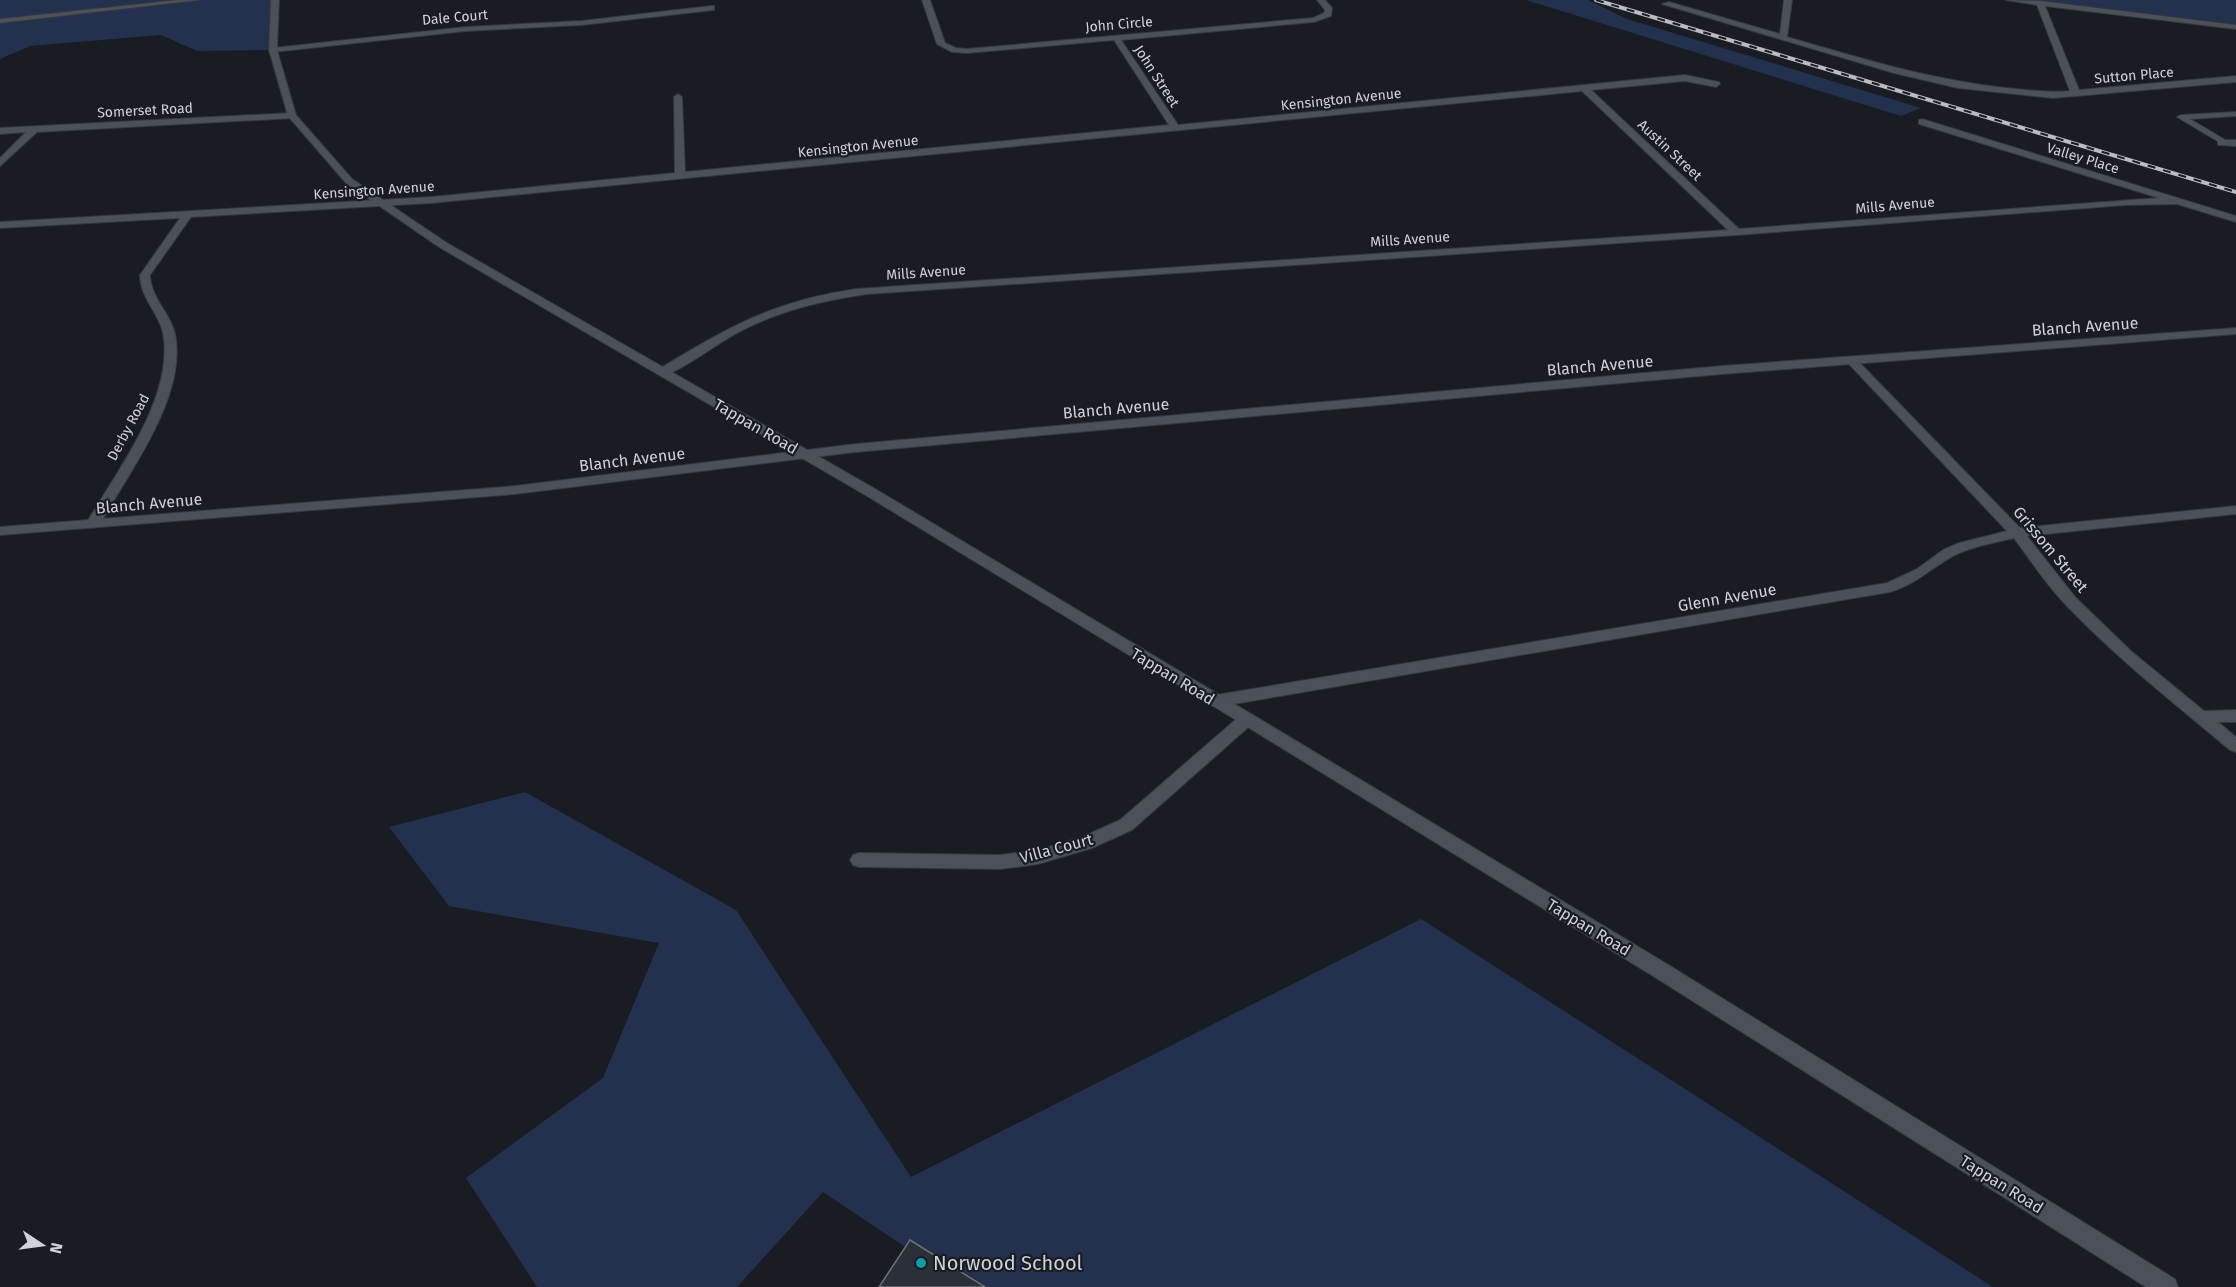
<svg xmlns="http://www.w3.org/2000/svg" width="2236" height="1287" font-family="'Fira Sans',sans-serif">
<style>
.green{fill:#24314e}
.building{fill:#2b2f37;stroke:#6d717a;stroke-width:1.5}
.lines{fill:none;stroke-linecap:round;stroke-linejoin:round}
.service-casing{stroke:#35383d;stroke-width:2}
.minor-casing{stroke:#35383d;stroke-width:2}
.tertiary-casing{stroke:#35383d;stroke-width:2}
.secondary-casing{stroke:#35383d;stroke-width:2}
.service{fill:#4c5058;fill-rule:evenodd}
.minor{fill:#4c5058;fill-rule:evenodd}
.tertiary{fill:#4c5058;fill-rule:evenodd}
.secondary{fill:#4c5058;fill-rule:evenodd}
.rail-casing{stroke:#b9bcc1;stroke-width:4}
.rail{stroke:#191c23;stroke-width:2;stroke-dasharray:8;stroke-linecap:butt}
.culture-dot{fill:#0f9aa8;stroke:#191c23;stroke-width:2}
.labels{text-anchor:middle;stroke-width:4.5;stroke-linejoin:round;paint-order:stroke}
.far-street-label{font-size:14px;fill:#cfd2d7;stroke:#191c23}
.street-label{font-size:16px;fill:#cfd2d7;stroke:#191c23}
.near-poi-label{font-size:20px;fill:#cfd2d7;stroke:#191c23;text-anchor:start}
</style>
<rect width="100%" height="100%" fill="#191c23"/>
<!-- green -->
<g class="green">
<polygon points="0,0 275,0 273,50 197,51 161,35 30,46 0,59"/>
<polygon points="1526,0 1588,0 1627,19 1921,108 1901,116"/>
<polygon points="2023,0 2236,0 2236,24"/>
<polygon points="525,792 736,910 911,1177 1421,919 1993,1287 965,1287 823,1192 737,1287 537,1287 466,1178 603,1078 659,943 449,906 389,827"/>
</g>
<!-- building -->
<polygon class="building" points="910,1240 985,1287 879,1287"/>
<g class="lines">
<defs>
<g id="service">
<polygon points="177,0 199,0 0,23 0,19"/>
<polygon points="2236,112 2236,116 2190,119 2227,141 2228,143 2224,145 2177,117 2181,115"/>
</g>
<g id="minor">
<path d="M922,0H930L945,43L956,48L967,49L1313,18L1324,13L1325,10L1317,0H1325L1332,8L1331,16L1314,22L1121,40L1178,125L1685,75L1719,82L1720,84L1716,87L1685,81L1591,90L1739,229L2159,198L1919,124V120L1922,119L2236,216V222L2177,204L2126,205L1737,235L867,294C820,301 777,311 735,334C715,345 683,370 663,376L657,372L659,369C729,327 773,301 856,289L1728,230L1582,91L431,203L191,217L150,275C151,300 173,315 176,339C184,401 129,472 100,524L93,528L86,524C116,472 171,402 164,339C162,315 140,300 140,275L180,218L0,228V222L431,197L675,173L674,97L678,94L682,97L685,172L1169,125L1114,40L967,53L952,52L937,44Z"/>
<path d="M1784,0H1792L1787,37C1860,58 1931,80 2006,88C2028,90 2049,93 2070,91L2037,5L2006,0L2040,1L2236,25V29L2045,6L2079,90L2236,76V82L2053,98L1958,88L1894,73L1662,4L1669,2L1780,34Z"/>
<polygon points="711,6 714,6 714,10 581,25 466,31 273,52 269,50 273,48 466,27 581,21"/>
<polygon points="292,113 296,116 295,118 37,132 0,166 0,158 26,132 0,134 0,128"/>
<polygon points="2221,140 2236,140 2236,146 2218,145 2218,141"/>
<path d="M1852,357L1856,359L2020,528L2236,506V514L2027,536L2076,598L2131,651L2204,711L2236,710V722H2218L2236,737V752L2230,750C2175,704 2119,660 2068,607C2048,587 2031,561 2014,538C1994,543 1973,546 1955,555C1932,567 1917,584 1890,592L1216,707L1210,705L1208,701L1210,697L1216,695L1887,583L1917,569L1943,550L1959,543L2007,531L1848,363L1846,361Z"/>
<polygon points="1247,713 1253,715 1255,719 1253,723 1132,830 1092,848 1038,864 1000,869 859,867 853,865 850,860 853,855 859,853 1000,855 1038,850 1082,837 1120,820 1241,715"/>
</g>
<polygon id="tertiary" points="271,0 279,0 277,50 296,115 352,179 447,243 877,490 1253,715 1667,964 2175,1279 2178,1287 2146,1287 1653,976 1241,723 867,496 439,247 346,183 288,116 269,50"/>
<polygon id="secondary" points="2236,328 2236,334 1722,374 856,452 515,494 0,535 0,527 515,486 856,444 1722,366"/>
</defs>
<!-- service casing -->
<use href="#service" class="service-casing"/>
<!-- minor casing -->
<use href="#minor" class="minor-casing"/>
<!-- tertiary casing -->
<use href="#tertiary" class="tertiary-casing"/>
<!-- secondary casing -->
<use href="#secondary" class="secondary-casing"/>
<!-- service -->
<use href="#service" class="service"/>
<!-- minor -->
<use href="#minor" class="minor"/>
<!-- tertiary -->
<use href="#tertiary" class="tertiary"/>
<!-- secondary -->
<use href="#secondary" class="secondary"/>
<defs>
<polyline id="rail" points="1596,0 2236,192"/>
</defs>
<!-- rail casing -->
<use href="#rail" class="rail-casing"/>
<!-- rail -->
<use href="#rail" class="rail"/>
</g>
<!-- markers -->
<circle class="culture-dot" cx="921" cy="1263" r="6"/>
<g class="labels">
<!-- far-street labels -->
<g class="far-street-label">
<text transform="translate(455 17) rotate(-5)" y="5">Dale Court</text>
<text transform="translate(1119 24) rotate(-5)" y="5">John Circle</text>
<text transform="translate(2134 75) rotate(-5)" y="5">Sutton Place</text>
<text transform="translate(1157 76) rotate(57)" y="5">John Street</text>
<text transform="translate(1341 99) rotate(-6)" y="5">Kensington Avenue</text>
<text transform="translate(145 110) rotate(-3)" y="5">Somerset Road</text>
<text transform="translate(858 146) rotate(-6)" y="5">Kensington Avenue</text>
<text transform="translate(1670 150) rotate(43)" y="5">Austin Street</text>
<text transform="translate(2083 158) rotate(17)" y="5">Valley Place</text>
<text transform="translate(374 190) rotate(-4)" y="5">Kensington Avenue</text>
<text transform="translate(1895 205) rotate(-5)" y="5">Mills Avenue</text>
<text transform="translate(1410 239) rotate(-4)" y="5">Mills Avenue</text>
<text transform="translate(926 272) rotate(-4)" y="5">Mills Avenue</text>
<text transform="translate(128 427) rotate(-62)" y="5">Derby Road</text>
</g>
<!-- street labels -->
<g class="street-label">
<text transform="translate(2085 326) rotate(-4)" y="6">Blanch Avenue</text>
<text transform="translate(1600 365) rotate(-5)" y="6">Blanch Avenue</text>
<text transform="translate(1116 408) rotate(-5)" y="6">Blanch Avenue</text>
<text transform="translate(756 426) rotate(30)" y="6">Tappan Road</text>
<text transform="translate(632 459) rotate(-7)" y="6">Blanch Avenue</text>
<text transform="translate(149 503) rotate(-5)" y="6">Blanch Avenue</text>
<text transform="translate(2051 549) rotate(50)" y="6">Grissom Street</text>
<text transform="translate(1727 597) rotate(-10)" y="6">Glenn Avenue</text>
<text transform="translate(1173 676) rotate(31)" y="6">Tappan Road</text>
<text transform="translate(1056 848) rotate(-15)" y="6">Villa Court</text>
<text transform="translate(1589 927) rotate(31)" y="6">Tappan Road</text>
<text transform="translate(2002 1184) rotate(32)" y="6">Tappan Road</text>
</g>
<!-- near-poi labels -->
<g class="near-poi-label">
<text x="933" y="1270">Norwood School</text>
</g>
</g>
<!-- north arrow -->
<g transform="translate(42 1245) rotate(103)" stroke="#191c23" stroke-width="4.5" paint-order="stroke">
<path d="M0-4.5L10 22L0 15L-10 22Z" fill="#cfd2d7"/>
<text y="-9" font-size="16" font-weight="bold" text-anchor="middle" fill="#cfd2d7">N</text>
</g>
</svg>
